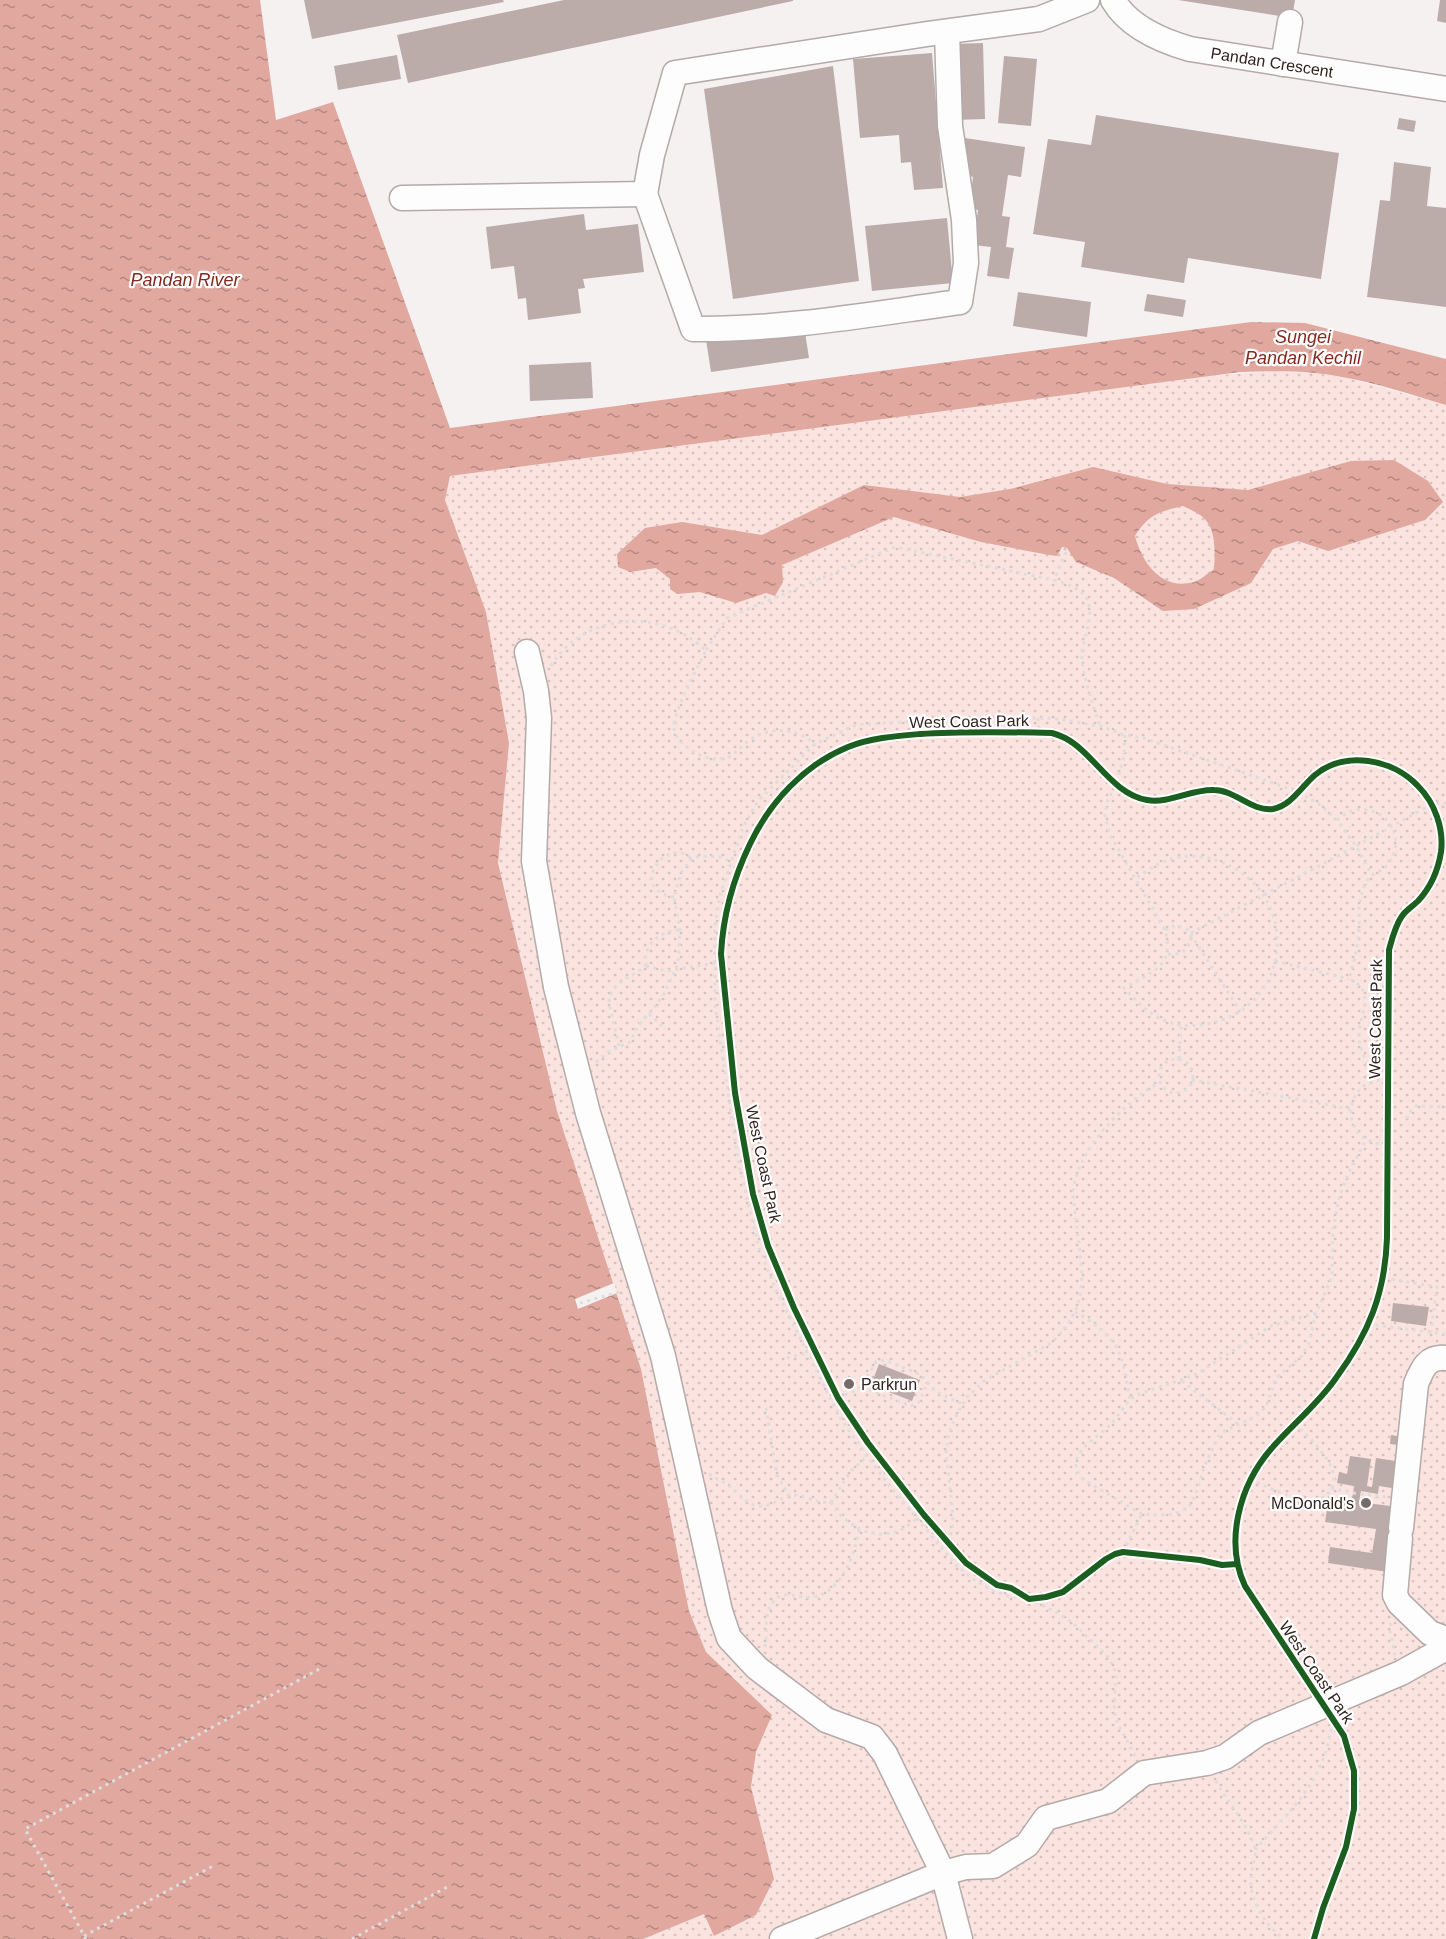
<svg xmlns="http://www.w3.org/2000/svg" width="1446" height="1939" font-family="Arial,sans-serif">
<style>
.park{fill:url(#park-dots)}
.water{fill:url(#water-ripples);fill-rule:evenodd}
.pier{fill:#f6f1f1}
.building{fill:#bcaca9}
.lines{fill:none;stroke-linecap:round;stroke-linejoin:round}
.minor-casing{stroke:#b3aaa9;stroke-width:27}
.path{stroke:#dedddd;stroke-width:3;stroke-dasharray:3 4.5;stroke-linecap:butt}
.minor{stroke:#fefdfd;stroke-width:24}
.cycleway-casing{stroke:#fff;stroke-width:10}
.cycleway{stroke:#1b5e20;stroke-width:6}
.poi-dot{fill:#776b69;stroke:#fff;stroke-width:2}
.labels{text-anchor:middle;stroke-width:4.5;stroke-linejoin:round;paint-order:stroke}
.street-label{font-size:16px;fill:#322320;stroke:#fff}
.poi-label{font-size:16px;fill:#322320;stroke:#fff;text-anchor:start}
.water-label{font-size:18px;font-style:italic;fill:#84291e;stroke:#fff}
</style>
<defs>
<pattern id="park-dots" width="8" height="8" patternUnits="userSpaceOnUse" patternTransform="scale(1.5)"><rect width="8" height="8" fill="#fbe3df"/><path d="M2 2h.1M6 6h.1" fill="none" stroke="#d8c2bf" stroke-width="1.8" stroke-linecap="round"/></pattern>
<pattern id="water-ripples" width="26" height="14" patternUnits="userSpaceOnUse" patternTransform="scale(1.5)"><rect width="26" height="14" fill="#e0a89f"/><path d="M2 4q2-2 4 0t4 0M15 11q2-2 4 0t4 0" fill="none" stroke="#b68881"/></pattern>
</defs>
<rect width="100%" height="100%" fill="#f6f1f1"/>
<!-- park -->
<polygon class="park" points="1274,371 1315,373 1343,377 1446,405 1446,1939 643,1939 705,1913 714,1936 756,1915 774,1879 751,1787 756,1752 772,1715 706,1652 689,1611 641,1369 557,1111 498,863 509,742 486,612 445,500 450,476 1207,376"/>
<!-- water -->
<g class="water">
<path d="M0,0H260L276,120L333,102L450,428L1251,322L1305,323L1446,359V405C1412,395 1377,383 1342,377C1309,370 1274,371 1240,372L450,476L445,500L486,612L509,743L498,863L557,1111L641,1369L689,1611L706,1652L772,1715L756,1752L751,1787L774,1879L756,1915L714,1936L704,1914L643,1939H0Z"/>
<path d="M1394,460L1428,481L1443,502L1425,520L1328,551L1298,541L1273,549L1251,583L1194,609L1163,611L1114,578L1076,562L1067,548L1062,547L1057,556L1049,555L981,542L894,517L782,565L783,582L775,596L766,593L736,603L700,592L677,594L670,589V579L656,568L630,572L618,567L617,554L645,528L682,522L762,535L864,485L960,497L1010,489L1093,467L1167,484L1248,490L1351,461ZM1183,506C1188,509 1195,511 1200,515C1217,526 1215,552 1214,569C1208,573 1201,580 1194,582C1162,591 1142,563 1135,536C1148,515 1160,511 1183,506Z"/>
</g>
<!-- pier -->
<polygon class="pier" points="614,1283 617,1293 578,1309 575,1299"/>
<!-- building -->
<g class="building">
<polygon points="304,0 503,0 504,2 312,39"/>
<polygon points="564,0 793,0 793,1 408,83 397,35"/>
<polygon points="1178,0 1295,0 1292,18"/>
<polygon points="1440,0 1446,0 1446,23 1437,21"/>
<polygon points="983,43 985,119 954,120 951,44"/>
<polygon points="932,53 943,188 914,190 911,162 901,163 899,135 860,138 853,59"/>
<polygon points="397,55 401,79 338,90 334,66"/>
<polygon points="1004,56 1037,59 1031,126 998,123"/>
<polygon points="833,66 859,281 733,299 704,89"/>
<polygon points="1096,115 1339,153 1321,279 1188,258 1184,283 1081,267 1085,242 1033,234 1048,139 1091,145"/>
<polygon points="1399,118 1416,121 1414,132 1397,129"/>
<polygon points="965,138 1025,147 1021,177 1008,175 1002,216 1010,217 1006,247 1014,248 1009,279 987,276 991,247 973,245 978,210 969,209 973,177 960,171"/>
<polygon points="1394,162 1431,167 1427,206 1446,208 1446,307 1367,297 1380,200 1390,201"/>
<polygon points="584,214 586,230 638,224 644,272 583,279 585,288 578,289 581,313 528,320 526,298 518,299 514,266 491,269 486,227"/>
<polygon points="947,218 953,283 872,291 865,226"/>
<polygon points="1018,292 1091,302 1087,337 1013,326"/>
<polygon points="1147,294 1186,300 1183,317 1144,311"/>
<polygon points="804,326 809,358 711,372 706,340"/>
<polygon points="591,362 593,398 530,401 529,365"/>
<polygon points="1393,1303 1429,1307 1426,1326 1391,1321"/>
<polygon points="879,1364 920,1380 912,1401 871,1385"/>
<polygon points="1391,1435 1409,1438 1408,1446 1390,1444"/>
<polygon points="1350,1456 1371,1459 1367,1486 1372,1487 1376,1458 1402,1462 1398,1489 1379,1486 1378,1494 1361,1491 1359,1502 1398,1507 1388,1572 1328,1563 1330,1547 1372,1553 1376,1529 1325,1522 1329,1497 1352,1500 1354,1486 1337,1483 1339,1472 1347,1474"/>
</g>
<g class="lines">
<defs>
<g id="minor">
<path d="M1113,0C1128,26 1162,41 1190,49L1446,89"/>
<polyline points="1283,64 1290,22"/>
<path d="M645,194L693,329C783,330 871,314 960,302L966,263L964,220L950,126L947,32"/>
<polyline points="402,198 645,194 652,155 675,73 927,34 1039,19 1087,0"/>
<polyline points="527,652 536,691 539,718 534,861 556,987 588,1113 663,1356 720,1611 729,1638 757,1668 826,1720 872,1737 885,1754 943,1873 960,1939"/>
<path d="M1401,1528L1416,1384C1422,1369 1427,1356 1446,1358"/>
<polyline points="1400,1538 1395,1595 1399,1603 1430,1633 1446,1639"/>
<polyline points="782,1939 943,1873 966,1867 993,1866 1027,1845 1046,1818 1108,1801 1144,1773 1207,1763 1225,1757 1259,1733 1401,1673 1446,1648"/>
</g>
</defs>
<!-- minor casing -->
<use href="#minor" class="minor-casing"/>
<!-- path -->
<g class="path">
<path d="M1066,552L1054,580C1090,591 1094,599 1086,635C1085,640 1082,647 1082,653C1081,673 1094,707 1100,726"/>
<polyline points="706,650 727,618 895,547 1054,580"/>
<path d="M551,666C577,622 639,609 683,634C691,638 699,645 706,650C698,667 673,711 674,728C675,739 685,746 694,752C702,757 715,761 725,758C734,756 740,747 747,742C768,726 796,727 815,744"/>
<polyline points="1038,718 1039,732"/>
<path d="M1125,735L1124,757L1116,783L1107,802L1105,815L1109,833L1165,930C1175,968 1152,971 1124,988C1148,1015 1170,1031 1207,1024C1294,1008 1302,893 1221,862C1205,856 1188,854 1172,859C1159,862 1147,871 1136,878"/>
<path d="M1337,820C1346,813 1354,808 1366,810C1376,811 1383,815 1389,823C1400,837 1397,858 1383,869C1379,872 1374,873 1371,876C1365,882 1363,889 1361,897C1357,911 1360,916 1359,929C1358,946 1354,962 1349,979C1379,992 1357,1017 1359,1039C1360,1049 1370,1070 1373,1080"/>
<path d="M674,897C668,896 661,894 657,890C639,871 673,839 691,859"/>
<polyline points="1165,930 1176,925 1188,930 1240,1011"/>
<polyline points="1191,933 1338,856 1432,804 1446,803"/>
<path d="M1168,954C1181,956 1190,949 1191,935"/>
<polyline points="1275,961 1349,979"/>
<polyline points="646,966 666,971 715,963"/>
<path d="M646,966C642,944 660,931 680,930"/>
<polyline points="649,1014 661,1025 664,1030"/>
<path d="M619,1046L609,1003C610,981 632,978 646,966"/>
<polyline points="1179,1059 1181,1027"/>
<circle cx="1176" cy="1076" r="17"/>
<polyline points="596,1062 608,1052 630,1042 639,1024 649,1014 664,994 678,964 680,930 674,897 681,873 691,859 700,856 720,857 732,862"/>
<polyline points="1192,1080 1351,1109"/>
<polyline points="1407,1119 1408,1114 1416,1106 1446,1107"/>
<path d="M1386,1145C1379,1144 1370,1142 1364,1138C1346,1125 1347,1097 1365,1085C1372,1080 1380,1080 1388,1079"/>
<polyline points="1384,1278 1437,1287 1431,1332"/>
<polyline points="580,1303 622,1291"/>
<path d="M1075,1312C1088,1319 1103,1329 1112,1341C1124,1355 1126,1381 1130,1399"/>
<path d="M1316,1313L1271,1326L1195,1375L1136,1395C1126,1402 1119,1415 1111,1424C1096,1440 1060,1456 1084,1480L1142,1514L1155,1515L1175,1514L1189,1507L1195,1496L1205,1465L1218,1437L1226,1430L1255,1417L1266,1407L1276,1378L1302,1356L1309,1343L1316,1313L1332,1277L1333,1231L1339,1197L1349,1172L1366,1140"/>
<polyline points="1368,1324 1446,1334"/>
<polyline points="787,1358 807,1353"/>
<polyline points="1182,1381 1239,1425"/>
<polyline points="863,1385 872,1391 911,1406 919,1402 928,1382"/>
<polyline points="838,1398 860,1388 876,1362 885,1360 921,1375 936,1392 962,1404"/>
<polyline points="766,1408 777,1475 789,1495"/>
<path d="M709,1474C717,1479 726,1483 733,1489C743,1497 750,1508 764,1506C776,1505 783,1494 795,1495C808,1496 818,1505 831,1502L851,1471L867,1456"/>
<path d="M1250,1480C1269,1487 1289,1498 1308,1500C1316,1501 1323,1499 1329,1492C1347,1469 1310,1440 1295,1424"/>
<polyline points="1331,1488 1353,1493 1386,1497"/>
<path d="M831,1502C850,1533 887,1547 916,1519"/>
<path d="M948,1542L952,1530L953,1515L946,1452L949,1433L958,1412L967,1397L984,1381L1051,1343C1094,1303 1081,1269 1076,1219C1075,1210 1073,1199 1073,1191C1078,1148 1125,1102 1160,1082"/>
<polyline points="1123,1552 1142,1514"/>
<polyline points="1391,1623 1390,1631 1395,1655"/>
<path d="M765,1647C768,1632 763,1615 773,1602C784,1588 797,1599 812,1597C841,1594 855,1554 859,1529"/>
<polyline points="1135,1756 1118,1724 1114,1711 1116,1673 1109,1658 1073,1623 1056,1612 1029,1599 1008,1596 991,1590 973,1579 957,1566 892,1489 867,1456 839,1416 776,1290 759,1248 738,1160 715,1005 715,926 720,895 743,827 758,801 815,744 856,725 931,720 1051,718 1100,726 1125,735 1143,738 1242,772 1298,792 1319,804 1337,820 1356,846 1372,875"/>
<path d="M1216,1781C1226,1800 1251,1829 1255,1849C1256,1857 1252,1867 1251,1876C1248,1898 1266,1927 1284,1939"/>
<path d="M1255,1850C1277,1825 1305,1799 1319,1768C1326,1755 1330,1738 1332,1723"/>
<polyline points="84,1936 213,1866"/>
<polyline points="86,1939 25,1829 323,1667"/>
<polyline points="352,1939 449,1886"/>
</g>
<!-- minor -->
<use href="#minor" class="minor"/>
<defs>
<path id="cycleway" d="M1237,1564L1222,1565L1200,1560L1123,1552L1115,1554L1106,1559L1063,1592L1046,1597L1029,1599L1011,1588L997,1585L966,1563L924,1515L868,1443L838,1398L794,1308L768,1246L753,1194L735,1093L721,954C723,915 733,879 750,844C770,802 804,765 848,747C870,738 896,736 920,734C964,731 1008,732 1052,733C1056,734 1061,736 1065,738C1094,753 1112,794 1147,800C1169,804 1191,789 1214,790C1235,790 1252,812 1273,809C1291,806 1302,786 1315,775C1345,750 1393,759 1418,786C1435,803 1444,829 1441,852C1438,871 1431,887 1418,901C1413,906 1406,910 1402,916C1395,926 1392,939 1389,950L1387,1238C1385,1293 1369,1333 1336,1378C1318,1404 1292,1425 1271,1449C1240,1485 1224,1541 1245,1586L1344,1736L1354,1771V1809L1346,1847L1323,1908L1314,1939"/>
</defs>
<!-- cycleway casing -->
<use href="#cycleway" class="cycleway-casing"/>
<!-- cycleway -->
<use href="#cycleway" class="cycleway"/>
</g>
<!-- markers -->
<g class="poi-dot">
<circle cx="849" cy="1384" r="6"/>
<circle cx="1366" cy="1503" r="6"/>
</g>
<g class="labels">
<!-- street labels -->
<g class="street-label">
<text transform="translate(1272 62) rotate(9)" y="6">Pandan Crescent</text>
<text transform="translate(969 721) rotate(-1)" y="6">West Coast Park</text>
<text transform="translate(1375 1019) rotate(-89)" y="6">West Coast Park</text>
<text transform="translate(764 1164) rotate(78)" y="6">West Coast Park</text>
<text transform="translate(1317 1672) rotate(56)" y="6">West Coast Park</text>
</g>
<!-- poi labels -->
<g class="poi-label">
<text x="861" y="1390">Parkrun</text>
<text x="1354" y="1509" text-anchor="end">McDonald's</text>
</g>
<!-- water labels -->
<g class="water-label">
<text x="185" y="286">Pandan River</text>
<text x="1303" y="343">Sungei<tspan x="1303" dy="21">Pandan Kechil</tspan></text>
</g>
</g>
</svg>
